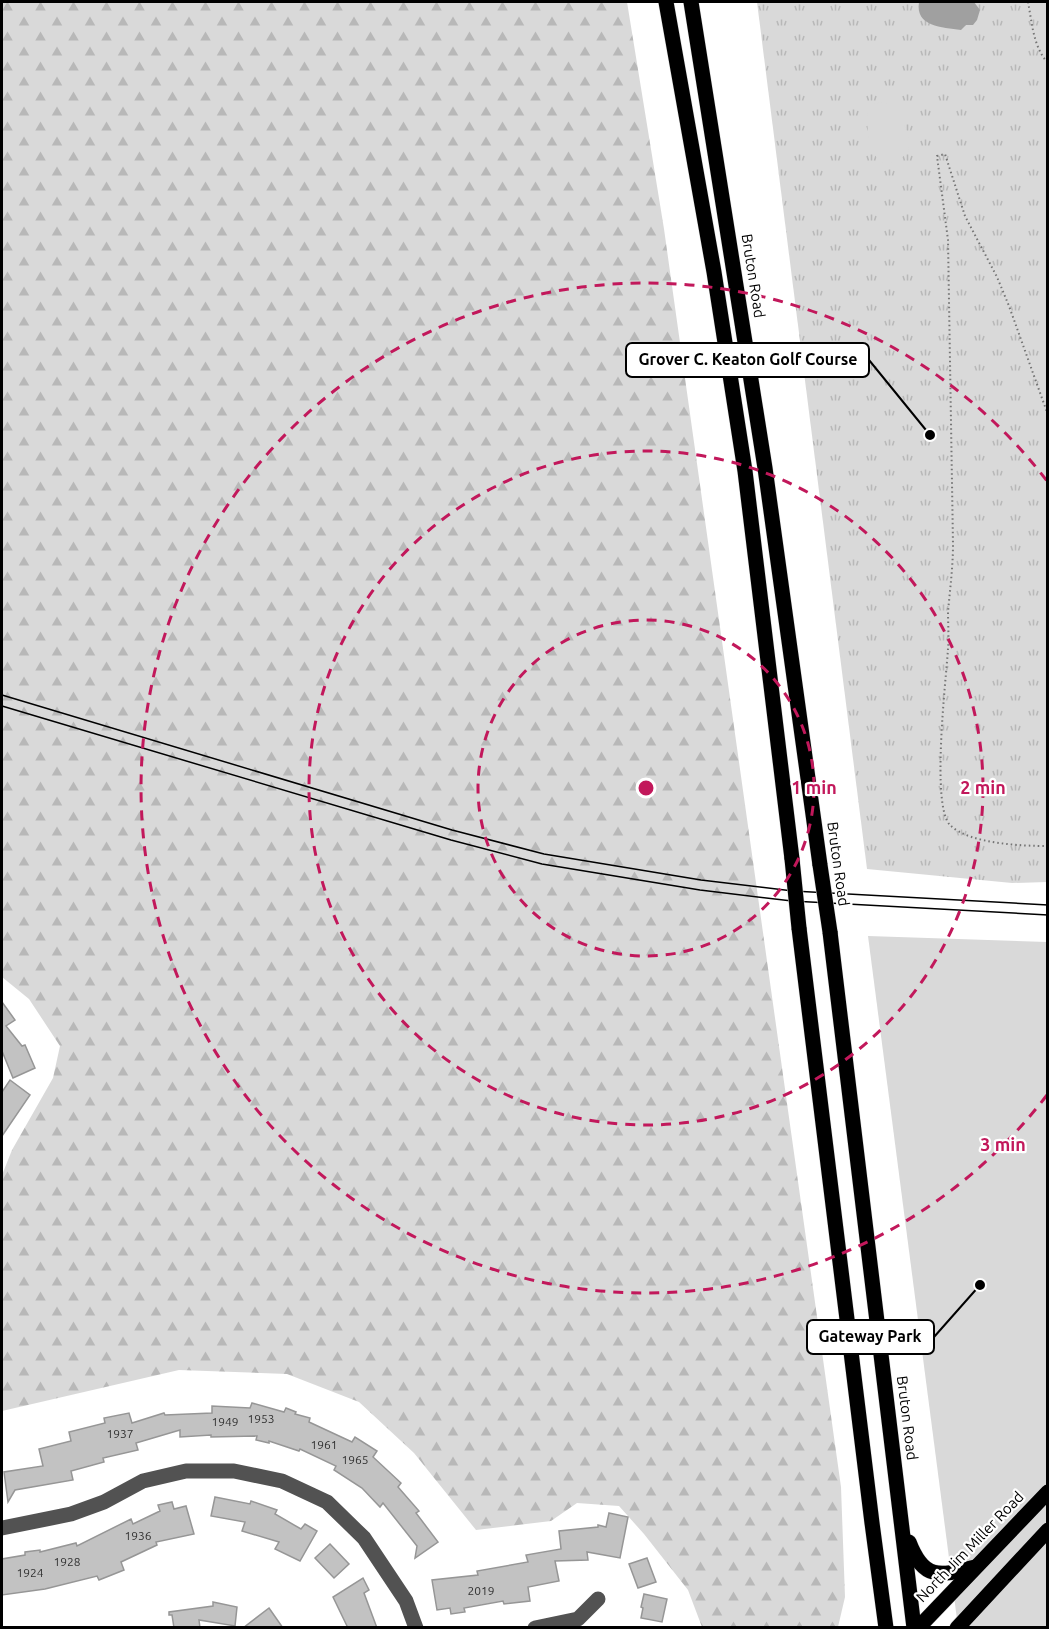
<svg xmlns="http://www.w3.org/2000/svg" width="1049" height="1629" font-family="Ubuntu,sans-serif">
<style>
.grass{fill:url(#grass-tufts)}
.forest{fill:url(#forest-firs)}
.park{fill:#d9d9d9}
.water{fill:#a0a0a0}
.building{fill:#c2c2c2;stroke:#969696;stroke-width:1.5}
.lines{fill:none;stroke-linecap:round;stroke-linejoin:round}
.major-casing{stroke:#dbdbdb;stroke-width:16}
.path{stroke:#747474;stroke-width:2;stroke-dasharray:1.5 3;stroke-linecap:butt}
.minor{stroke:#525252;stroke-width:15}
.major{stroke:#000;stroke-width:15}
.tram{stroke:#000;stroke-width:1.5}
.major-bridge-casing{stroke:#dbdbdb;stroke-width:16;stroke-linecap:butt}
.major-bridge{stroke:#000;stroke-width:15}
.ring{fill:none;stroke:#c2185b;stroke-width:3;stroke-dasharray:10 8}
.labels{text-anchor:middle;stroke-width:4.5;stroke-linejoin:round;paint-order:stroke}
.number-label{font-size:12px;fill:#303030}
.street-label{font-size:15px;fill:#000;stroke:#fff}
.centre{fill:#c2185b;stroke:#fff;stroke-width:3}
.ring-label{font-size:18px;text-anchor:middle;font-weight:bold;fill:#c2185b;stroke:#fff;stroke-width:4.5;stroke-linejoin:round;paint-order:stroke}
.leader{fill:none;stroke:#000;stroke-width:2}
.callout-dot{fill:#000;stroke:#fff;stroke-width:2}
.callout{fill:#fff;stroke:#000;stroke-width:2}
.callout-label{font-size:16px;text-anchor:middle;font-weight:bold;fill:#000}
</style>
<defs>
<pattern id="grass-tufts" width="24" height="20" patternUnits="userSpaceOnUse" patternTransform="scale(1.5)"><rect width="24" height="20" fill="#d9d9d9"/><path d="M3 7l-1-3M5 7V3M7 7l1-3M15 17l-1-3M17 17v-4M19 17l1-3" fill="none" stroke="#b8b8b8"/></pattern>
<pattern id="forest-firs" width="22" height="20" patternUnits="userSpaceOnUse" patternTransform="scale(1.5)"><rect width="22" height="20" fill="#d9d9d9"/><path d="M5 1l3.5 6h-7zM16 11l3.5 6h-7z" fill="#b8b8b8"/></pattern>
</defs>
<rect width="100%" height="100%" fill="#fff"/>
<!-- grass -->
<polygon class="grass" points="757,2 1047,2 1047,882 1012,883 867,869"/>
<!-- forest -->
<polygon class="forest" points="2,2 627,2 664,229 841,1487 845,1597 838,1627 702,1627 688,1590 644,1534 619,1506 577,1503 551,1521 476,1530 414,1453 359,1402 287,1374 179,1370 2,1411 2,1175 12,1150 53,1078 60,1046 29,999 2,977"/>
<!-- park -->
<g class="park">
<path d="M882,102C899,107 913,136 908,152L896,163L880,162C869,150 866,129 868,112L874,104Z"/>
<polygon points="868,936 1047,942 1047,1627 958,1627"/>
</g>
<!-- water -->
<path class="water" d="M919,2H974L980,10L977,20L973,25H966L961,30C942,27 915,27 919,2Z"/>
<!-- building -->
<g class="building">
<polygon points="2,1002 15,1020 6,1026 22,1046 25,1045 35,1068 13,1078 2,1051"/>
<polygon points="10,1080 30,1095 2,1136 2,1092"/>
<polygon points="252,1403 284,1412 286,1408 296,1412 295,1414 310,1418 309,1422 352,1442 355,1437 377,1451 373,1457 401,1483 398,1487 419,1511 416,1513 438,1542 415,1558 417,1546 383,1503 380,1507 362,1488 334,1470 336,1466 300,1449 299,1451 269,1441 269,1443 256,1440 257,1436 211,1437 211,1435 180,1437 180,1430 136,1443 138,1450 103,1458 104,1462 71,1471 73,1480 15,1490 8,1502 4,1472 43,1466 39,1449 71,1441 69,1432 105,1423 104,1418 129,1413 132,1423 164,1413 165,1415 212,1413 212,1406 250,1408"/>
<polygon points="215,1497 250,1504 251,1501 277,1510 275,1514 301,1529 305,1524 317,1531 300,1561 275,1549 279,1542 242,1531 245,1522 211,1516"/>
<polygon points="172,1502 174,1509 186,1506 194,1534 156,1542 157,1545 121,1562 124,1570 99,1580 97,1576 45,1589 2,1595 2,1559 25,1555 25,1552 40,1550 40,1552 76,1543 77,1546 131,1519 133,1524 160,1511 158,1505"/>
<polygon points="609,1513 628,1517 620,1558 587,1552 588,1560 555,1561 559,1581 528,1587 530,1601 504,1604 503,1601 464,1608 465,1612 451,1614 450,1608 437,1610 432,1580 478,1575 477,1571 528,1562 526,1555 561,1549 559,1531 598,1527 598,1525 606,1527"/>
<polygon points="330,1544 349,1564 334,1578 315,1558"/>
<polygon points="647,1558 656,1582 638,1588 629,1564"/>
<polygon points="363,1578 369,1590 364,1593 377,1628 348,1628 333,1597"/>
<polygon points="644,1594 667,1599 662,1622 641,1618 643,1608 641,1607"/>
<polygon points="213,1602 237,1607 235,1626 199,1620 200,1628 174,1628 172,1615 169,1615 169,1612 213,1606"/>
<polygon points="269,1608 283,1628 243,1628"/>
</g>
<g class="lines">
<defs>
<g id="major">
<polyline points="666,2 714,272 745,471 792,859"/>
<polyline points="691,2 765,468 820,865"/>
<polyline points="799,928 872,1523 886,1628"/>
<polyline points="830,932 914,1628"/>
<path d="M909,1542C924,1581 940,1576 975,1567"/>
<polyline points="918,1628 1048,1492"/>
<polyline points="957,1628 1048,1530"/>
</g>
</defs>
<!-- major casing -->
<use href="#major" class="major-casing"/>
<!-- path -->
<g class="path">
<path d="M1028,2C1032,22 1033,47 1048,63"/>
<path d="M1048,415L1009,306L997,277L965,216L945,154L937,156L948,240L953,544C953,567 950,589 948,612C948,624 949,637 948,649C946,680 931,806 950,825C969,844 1022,846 1048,846"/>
</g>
<!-- minor -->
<g class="minor">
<polyline points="2,1528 71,1514 104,1502 143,1481 186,1471 234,1471 282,1481 327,1502 364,1538 406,1601 416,1628"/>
<polyline points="535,1628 578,1619 598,1599"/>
</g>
<!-- major -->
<use href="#major" class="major"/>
<!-- tram -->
<g class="tram">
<polyline points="2,695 452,830 544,854 701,880 793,891 1048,905"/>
<polyline points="2,706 451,840 542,864 700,890 792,901 1048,915"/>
</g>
<defs>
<g id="major-bridge">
<polyline points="792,859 799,928"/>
<polyline points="820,865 830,932"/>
</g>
</defs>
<!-- major-bridge casing -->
<use href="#major-bridge" class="major-bridge-casing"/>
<!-- major-bridge -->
<use href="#major-bridge" class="major-bridge"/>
</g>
<!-- distance rings -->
<g class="ring">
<circle cx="646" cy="788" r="168"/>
<circle cx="646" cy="788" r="337"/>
<path d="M1047 1095A505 505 0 1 1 1047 481"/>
</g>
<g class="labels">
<!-- number labels -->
<g class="number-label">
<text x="261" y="1423">1953</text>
<text x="225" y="1426">1949</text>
<text x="120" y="1438">1937</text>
<text x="324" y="1449">1961</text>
<text x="355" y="1464">1965</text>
<text x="138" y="1540">1936</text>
<text x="67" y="1566">1928</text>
<text x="30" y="1577">1924</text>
<text x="481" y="1595">2019</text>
</g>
<!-- street labels -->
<g class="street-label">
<text transform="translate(753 276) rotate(81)" y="5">Bruton Road</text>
<text transform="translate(838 864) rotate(82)" y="5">Bruton Road</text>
<text transform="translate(907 1418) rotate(83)" y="5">Bruton Road</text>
<text transform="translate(970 1547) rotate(-46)" y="5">North Jim Miller Road</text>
</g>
</g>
<circle cx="646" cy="788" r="9" class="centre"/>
<g class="ring-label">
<text x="814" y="794">1 min</text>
<text x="983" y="794">2 min</text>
<text x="1003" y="1151">3 min</text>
</g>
<!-- callouts -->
<path class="leader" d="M930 435L869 360M980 1285L934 1337"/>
<g class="callout-dot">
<circle cx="930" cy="435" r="6"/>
<circle cx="980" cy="1285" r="6"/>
</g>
<g class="callout">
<rect x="626" y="343" width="243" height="34" rx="6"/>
<rect x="807" y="1320" width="127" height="34" rx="6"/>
</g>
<g class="callout-label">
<text x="748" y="365">Grover C. Keaton Golf Course</text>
<text x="870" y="1342">Gateway Park</text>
</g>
<!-- border -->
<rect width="1049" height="1629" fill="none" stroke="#000000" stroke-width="6"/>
</svg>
